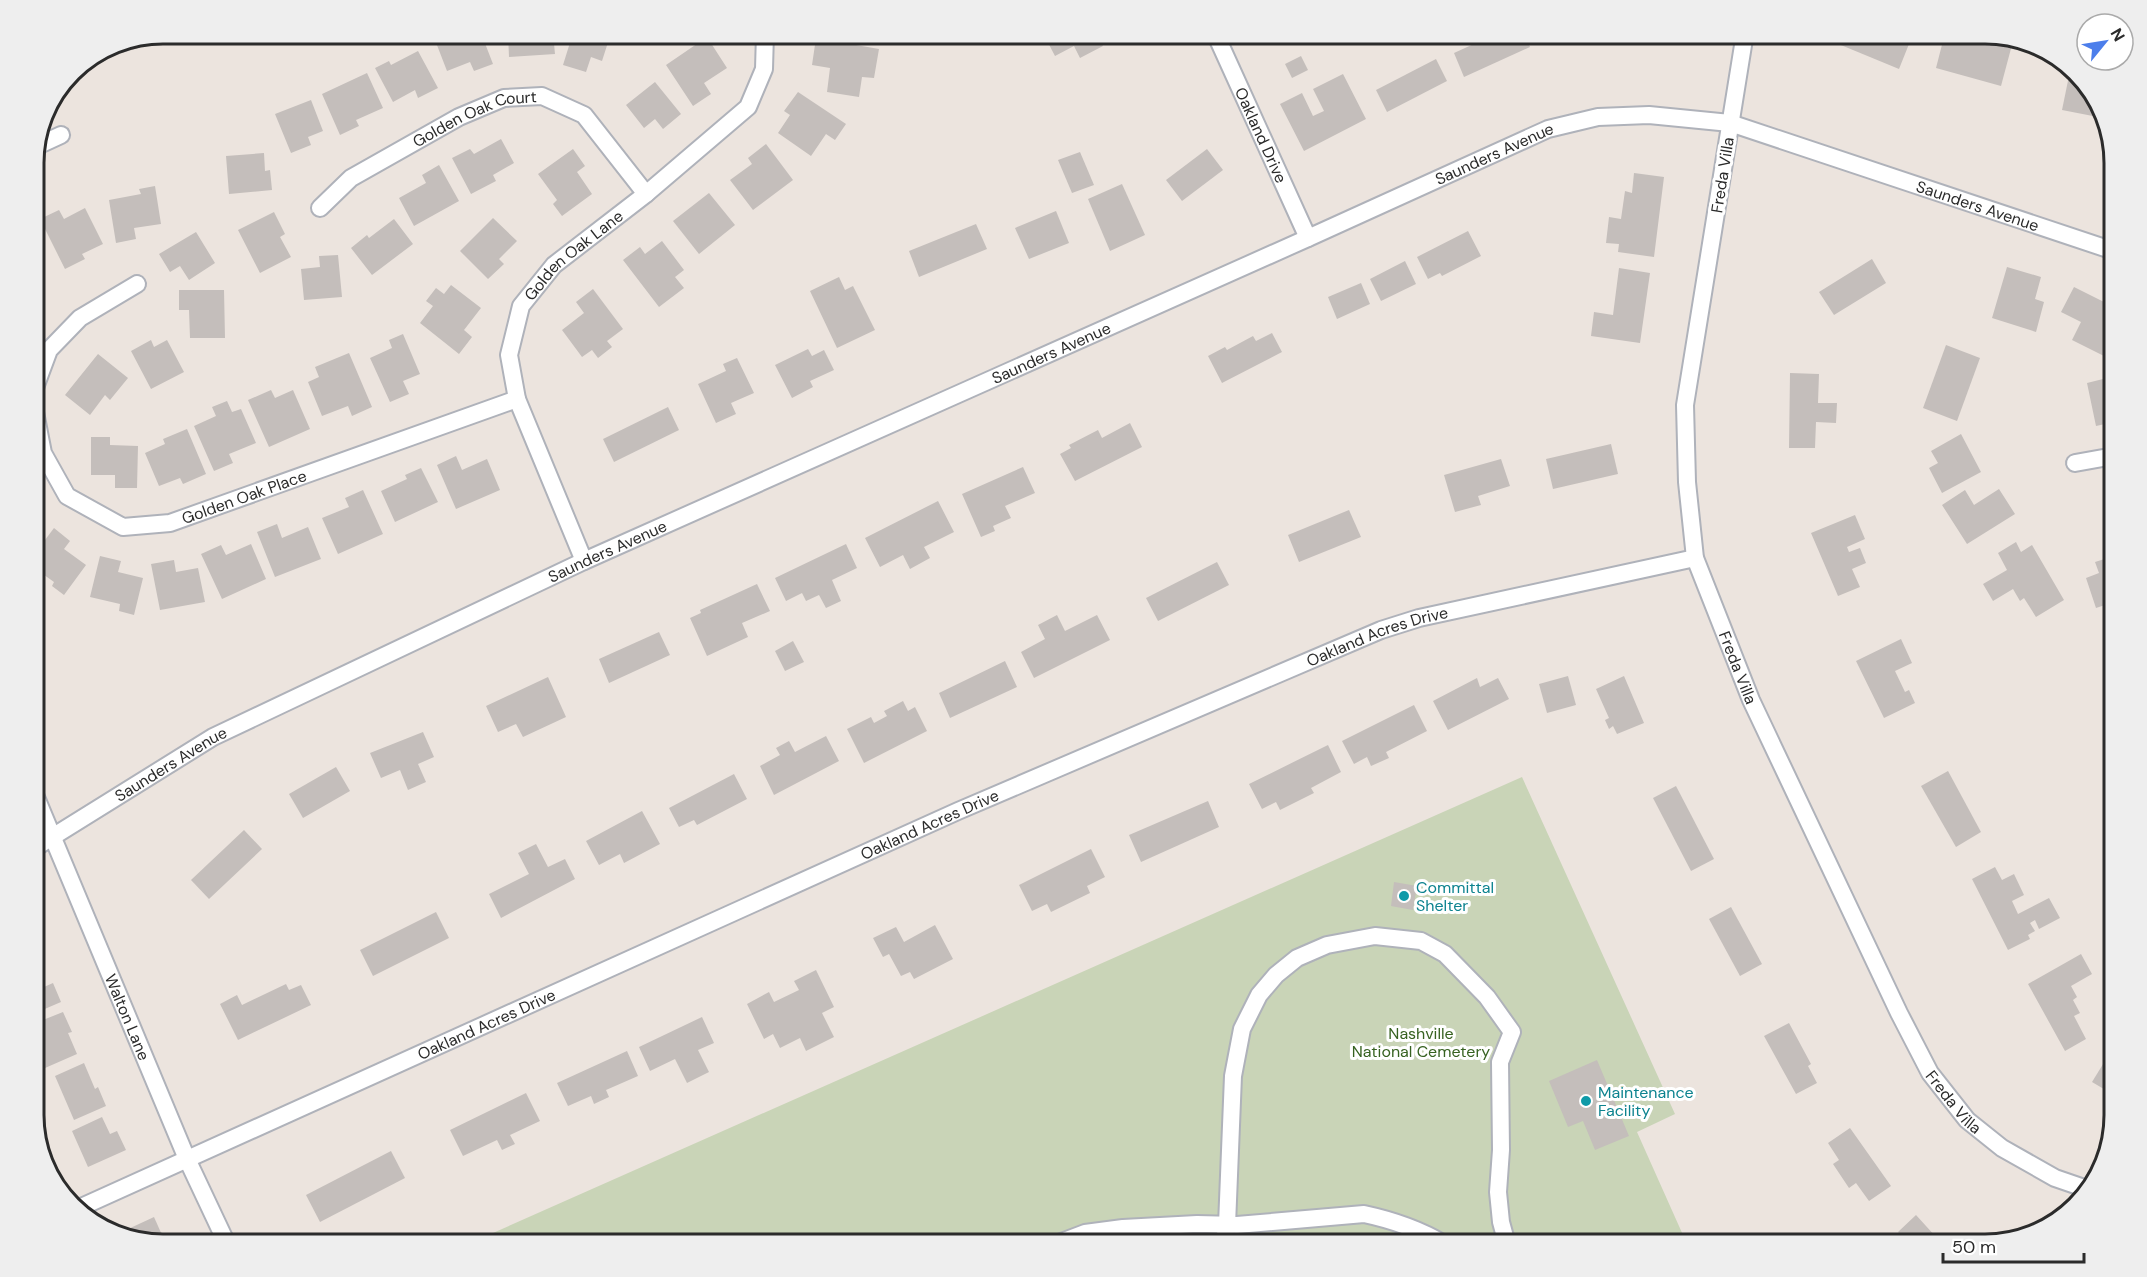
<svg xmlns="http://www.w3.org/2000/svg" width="2147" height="1277" font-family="'DM Sans',sans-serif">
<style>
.cemetery{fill:#c9d4b7}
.building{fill:#c4bebb}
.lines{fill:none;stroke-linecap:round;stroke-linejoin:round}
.minor-casing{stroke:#afb2ba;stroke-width:20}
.minor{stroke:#fff;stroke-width:16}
.culture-dot{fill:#0f9aa8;stroke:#fff;stroke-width:2}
.labels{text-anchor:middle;stroke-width:6;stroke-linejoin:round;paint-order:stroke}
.street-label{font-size:16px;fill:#2b2b2b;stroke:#fff}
.culture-label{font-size:16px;fill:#0d838f;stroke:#fff;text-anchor:start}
.park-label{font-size:16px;fill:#376221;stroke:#fff}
.rim{fill:none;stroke:#2b2b2b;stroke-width:3}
</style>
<rect width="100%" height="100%" fill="#ece4de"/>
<!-- cemetery -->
<polygon class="cemetery" points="1522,777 1675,1114 1637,1132 1687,1244 468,1244"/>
<!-- building -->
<g class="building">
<polygon points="452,33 481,33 493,64 474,71 470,62 447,71 435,40"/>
<polygon points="508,33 553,33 555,54 509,57"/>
<polygon points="573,33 611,33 602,61 591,57 586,72 563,65"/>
<polygon points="1043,33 1096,33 1103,46 1080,58 1074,46 1055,56"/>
<polygon points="1498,33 1524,33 1530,47 1464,77 1454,53"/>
<polygon points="1840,33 1896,33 1911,39 1899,69 1836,43"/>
<polygon points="1945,33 1964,33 1976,36 1974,42 1990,46 1993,35 2013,41 2001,86 1936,68"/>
<polygon points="152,35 154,43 122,53 118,42"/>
<polygon points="707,37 727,68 704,83 711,94 693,106 666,65"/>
<polygon points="816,38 879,49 874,78 862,77 859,97 827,92 830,68 812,65"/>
<polygon points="418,51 438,88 418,98 415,90 393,102 375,68 389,61 391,65"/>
<polygon points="1301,56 1308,70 1292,78 1285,64"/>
<polygon points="1436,59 1447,81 1387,112 1376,90"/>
<polygon points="2070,71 2096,97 2103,118 2062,110"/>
<polygon points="367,73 383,108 356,120 359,126 340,135 322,94"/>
<polygon points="1343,74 1366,119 1304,151 1280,104 1302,93 1313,116 1324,111 1313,89"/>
<polygon points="655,82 681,114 663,129 655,119 644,128 626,105"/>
<polygon points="798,92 846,124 835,140 826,134 811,156 778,133 790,115 784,111"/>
<polygon points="311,100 323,131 308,137 311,145 291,153 275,114"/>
<polygon points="501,139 514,163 493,175 496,181 471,194 452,158 470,149 474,154"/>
<polygon points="766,144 793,180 753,210 730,180 752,164 748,158"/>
<polygon points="573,149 585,166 577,172 592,194 562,216 553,204 557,200 538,174"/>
<polygon points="1207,149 1223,170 1182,201 1166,180"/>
<polygon points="1080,152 1094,185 1072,193 1058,160"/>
<polygon points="264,153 265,171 270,170 272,190 229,194 226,156"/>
<polygon points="439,165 459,201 414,226 399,198 426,183 422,175"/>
<polygon points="1634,173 1664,177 1654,257 1618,252 1619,244 1606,243 1609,217 1621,219 1625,191 1632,193"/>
<polygon points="1122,184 1145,235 1110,251 1088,199"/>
<polygon points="155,186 161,224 134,228 136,239 116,243 109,200 141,194 139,189"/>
<polygon points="709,193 735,225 699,254 673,221"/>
<polygon points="85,208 103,244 82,254 85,259 65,269 40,219 59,210 64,219"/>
<polygon points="1056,211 1069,243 1029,259 1015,228"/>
<polygon points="274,212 285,234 280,237 291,257 260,273 238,230"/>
<polygon points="493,218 517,241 499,259 504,264 488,279 460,251"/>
<polygon points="394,219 413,244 372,275 351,248 367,235 369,238"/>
<polygon points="976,224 987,249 919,277 909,251"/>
<polygon points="1468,231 1481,256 1442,276 1440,273 1428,279 1417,257"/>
<polygon points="196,232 215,263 189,280 180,266 170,272 159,254"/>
<polygon points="662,241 684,270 675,277 684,288 659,307 623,260 640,247 645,254"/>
<polygon points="338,255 342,297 304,300 301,269 320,267 319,256"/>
<polygon points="1872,259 1886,283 1834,315 1819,292"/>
<polygon points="1405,261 1416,284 1381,301 1370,279"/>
<polygon points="2007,267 2041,277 2035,299 2044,302 2036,332 1992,318"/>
<polygon points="1619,268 1650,273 1640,343 1591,336 1594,312 1613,315"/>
<polygon points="33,272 40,280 33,286"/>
<polygon points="839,277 845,290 853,286 875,330 837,348 810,291"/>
<polygon points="1361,283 1370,304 1337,319 1328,297"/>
<polygon points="451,285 481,308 464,330 472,337 459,354 420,323 433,306 426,301 436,288 444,294"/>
<polygon points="2074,287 2114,307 2114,361 2072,340 2081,322 2061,312"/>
<polygon points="33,288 41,297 33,304"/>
<polygon points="593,289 623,329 607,341 612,347 598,358 592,350 582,357 562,330 584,313 576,302"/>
<polygon points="179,290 224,290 225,338 190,338 189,310 179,310"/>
<polygon points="1272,333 1282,352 1222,383 1208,356 1225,347 1227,350 1253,336 1256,341"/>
<polygon points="403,334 420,374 403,381 409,394 390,402 370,358 392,348 389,340"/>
<polygon points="151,340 154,347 167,340 184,372 151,389 131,351"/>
<polygon points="1946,345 1980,358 1957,421 1923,408"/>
<polygon points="808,349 812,356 824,350 834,370 810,381 813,387 792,398 775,365"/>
<polygon points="349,353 372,407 352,416 348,406 322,416 308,382 319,377 315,367"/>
<polygon points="98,354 128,378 110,400 105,395 90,415 65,395"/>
<polygon points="737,358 754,393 731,403 736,414 716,423 698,384 726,371 723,364"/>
<polygon points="1790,373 1819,374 1818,403 1837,403 1836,423 1816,422 1815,448 1789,448"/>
<polygon points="2107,378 2108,383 2114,381 2114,422 2096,426 2087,383"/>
<polygon points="271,390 275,398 293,390 310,429 269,447 248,400"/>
<polygon points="227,401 232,412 241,409 256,443 229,454 233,463 214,471 194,426 216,416 212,407"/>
<polygon points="668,407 679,430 614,462 603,439"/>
<polygon points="1130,423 1142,447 1075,481 1060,454 1071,448 1069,445 1098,430 1102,438"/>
<polygon points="187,429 206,474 183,484 180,478 159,486 145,453 165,444 163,439"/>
<polygon points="1961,434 1981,472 1942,493 1929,468 1938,463 1931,451"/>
<polygon points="91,437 110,437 110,445 138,446 137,488 115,488 115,475 91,475"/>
<polygon points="1611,444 1618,474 1553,489 1546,459"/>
<polygon points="456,456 462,470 487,459 500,490 456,509 437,465"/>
<polygon points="1501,459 1510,486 1478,496 1481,505 1455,512 1444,475"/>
<polygon points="1023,467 1035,493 1005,506 1011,518 993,526 995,531 981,537 962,494"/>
<polygon points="421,468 438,502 395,522 381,491 407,479 405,475"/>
<polygon points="1999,489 2015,514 1967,544 1942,505 1965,490 1974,505"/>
<polygon points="363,490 383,534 338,554 322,518 349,507 345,498"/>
<polygon points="938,501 954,532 924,547 930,558 910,569 903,555 880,567 865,538"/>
<polygon points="1349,510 1361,537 1299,562 1288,535"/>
<polygon points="1855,515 1865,539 1847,547 1849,552 1860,548 1866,563 1852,569 1860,587 1838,596 1811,533"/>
<polygon points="277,524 282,538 308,527 321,559 275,577 257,532"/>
<polygon points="54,528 70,541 64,549 86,565 64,595 52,586 54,582 33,567 33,556"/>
<polygon points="2016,542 2021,552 2032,545 2064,600 2036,617 2024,598 2020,601 2013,589 1993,601 1983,584 2007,570 1998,553"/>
<polygon points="251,544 266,579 222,599 201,554 221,545 226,555"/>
<polygon points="846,544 857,568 832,580 841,601 826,608 819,595 806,601 802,593 786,601 775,578"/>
<polygon points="100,556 121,561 118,572 143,578 134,615 119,611 120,604 90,597"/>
<polygon points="2114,556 2114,602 2096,608 2086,578 2099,573 2095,562"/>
<polygon points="174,560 176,572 198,568 205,602 160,610 151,564"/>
<polygon points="1217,562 1229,585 1158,621 1146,598"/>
<polygon points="757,584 770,611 742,623 748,637 707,656 690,618 701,613 700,610"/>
<polygon points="1057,615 1065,631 1097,615 1110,640 1034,678 1021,652 1045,639 1038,625"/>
<polygon points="659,632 670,655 609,683 599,659"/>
<polygon points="1901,639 1912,663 1895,671 1905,692 1909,690 1915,703 1884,718 1856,661"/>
<polygon points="793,641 804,662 785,671 775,651"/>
<polygon points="1005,661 1017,687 950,718 939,693"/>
<polygon points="1568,676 1576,705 1547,713 1539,684"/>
<polygon points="1624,676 1644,723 1617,734 1613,726 1609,729 1605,720 1609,718 1596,689"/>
<polygon points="548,677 566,717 523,737 516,724 498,732 486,706"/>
<polygon points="1477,678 1480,687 1498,678 1509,699 1448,730 1433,701"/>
<polygon points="903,701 908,711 915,707 927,731 864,763 847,729 871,717 874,723 887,716 884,711"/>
<polygon points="1414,705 1427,731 1386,752 1389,758 1371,766 1367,757 1354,764 1342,741"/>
<polygon points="423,732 434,757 418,764 426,782 408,790 400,770 381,778 370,753"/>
<polygon points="826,736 839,761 774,795 760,766 780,755 776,748 789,741 795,752"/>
<polygon points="1328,745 1341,772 1311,788 1314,793 1280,810 1276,802 1262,809 1249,784"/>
<polygon points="336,767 350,791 303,818 289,794"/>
<polygon points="1948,771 1981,832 1956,847 1921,786"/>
<polygon points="734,774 747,799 697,825 694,820 679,827 669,808"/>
<polygon points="1676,786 1714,859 1691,871 1653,798"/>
<polygon points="1208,801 1219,827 1141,862 1129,835"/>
<polygon points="642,811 660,844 624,863 620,854 599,865 586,841"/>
<polygon points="244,830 262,849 209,899 191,880"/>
<polygon points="536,844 548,867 565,859 575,879 501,918 489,894 529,874 518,853"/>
<polygon points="1091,849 1105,877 1087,886 1090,893 1051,912 1047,904 1032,911 1019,885"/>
<polygon points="1995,867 2002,880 2014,874 2024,895 2012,901 2018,914 2049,898 2060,918 2039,929 2035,920 2030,923 2035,931 2028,935 2030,939 2008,950 1972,879"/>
<polygon points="1394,882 1417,886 1413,910 1391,906"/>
<polygon points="1731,907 1762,964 1740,976 1709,919"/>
<polygon points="436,912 449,938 373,976 360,950"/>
<polygon points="33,918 43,936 33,941"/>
<polygon points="935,925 953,959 914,979 910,972 901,976 889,954 883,957 873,938 896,927 904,942"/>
<polygon points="2081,954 2092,974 2071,986 2077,997 2073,1000 2080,1013 2074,1016 2086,1039 2065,1051 2028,984"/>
<polygon points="33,961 44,987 53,983 61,1002 33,1014"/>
<polygon points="816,970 834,1007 822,1013 834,1037 806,1051 800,1038 780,1048 773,1034 764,1039 747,1004 769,992 774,1002 799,990 794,981"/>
<polygon points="286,984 289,990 301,985 311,1005 238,1040 220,1004 237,995 242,1005"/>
<polygon points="63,1012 72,1032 68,1033 77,1054 45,1068 33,1040 33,1024"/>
<polygon points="702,1017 714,1043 698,1050 709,1072 687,1083 675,1059 650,1071 639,1047"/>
<polygon points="1789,1023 1811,1064 1808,1066 1817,1083 1796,1094 1764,1036"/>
<polygon points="627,1051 638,1076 606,1090 609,1097 594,1104 591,1096 568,1106 557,1083"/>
<polygon points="2108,1056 2114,1059 2114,1095 2092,1082"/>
<polygon points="1597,1060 1629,1136 1595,1150 1583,1121 1568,1127 1549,1081"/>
<polygon points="84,1063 95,1089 98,1087 106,1106 74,1120 55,1076"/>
<polygon points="526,1093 540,1121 510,1135 515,1144 502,1150 497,1140 463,1156 450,1130"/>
<polygon points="102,1117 110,1134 117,1131 126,1150 88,1167 72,1131"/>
<polygon points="1850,1128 1891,1186 1869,1201 1856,1183 1849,1188 1833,1164 1839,1160 1828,1143"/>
<polygon points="391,1151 405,1178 320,1222 306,1195"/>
<polygon points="1916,1215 1936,1237 1941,1233 1951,1244 1908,1244 1898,1232"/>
<polygon points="154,1217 166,1244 128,1235 126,1230"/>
</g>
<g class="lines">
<defs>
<g id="minor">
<path id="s1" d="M1215,33L1308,238"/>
<path id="s2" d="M1745,33L1685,405L1687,482L1695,558L1751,700L1899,1013L1930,1073L1967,1120L2002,1148L2055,1178L2087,1189"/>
<polyline points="35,147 61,135"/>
<path id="s3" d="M320,208L351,178L459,117L504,98L542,96L584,115L646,194"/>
<polyline points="33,393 49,350 80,318 137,284"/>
<path id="s4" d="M33,402L43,453L67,496L123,527L170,523L517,399"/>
<polyline points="2075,463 2114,456"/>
<path id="s5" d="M584,561L517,399L509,355L521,306L554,265L646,194L748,107L764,69L765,33"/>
<path id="s6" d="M33,790L187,1159L227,1244"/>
<path id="s7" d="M33,849L213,737L584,561L1308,238L1548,129L1598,117L1649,115L1730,123L2114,251"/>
<path id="s8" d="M79,1208L958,811L1381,630L1419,618L1695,558"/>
<path d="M1056,1244L1085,1233L1123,1228L1197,1224L1237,1225L1364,1214C1392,1220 1419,1229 1444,1244"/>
<polyline points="1223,1244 1227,1225 1233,1076 1242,1029 1259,995 1276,975 1297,958 1327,945 1375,936 1421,941 1445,954 1487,997 1512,1032 1500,1062 1501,1150 1498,1192 1501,1222 1507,1244"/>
</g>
</defs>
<!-- minor casing -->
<use href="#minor" class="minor-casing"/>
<!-- minor -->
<use href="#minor" class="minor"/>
</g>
<!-- markers -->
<g class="culture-dot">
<circle cx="1404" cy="896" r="6"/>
<circle cx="1586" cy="1101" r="6"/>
</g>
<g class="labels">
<!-- street labels -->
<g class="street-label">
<text dy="6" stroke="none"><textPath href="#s3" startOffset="182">Golden Oak Court</textPath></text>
<text dy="6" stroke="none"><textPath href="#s1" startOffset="112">Oakland Drive</textPath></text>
<text dy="6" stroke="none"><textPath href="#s7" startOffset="1620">Saunders Avenue</textPath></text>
<text transform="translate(1722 175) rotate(-81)" y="6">Freda Villa</text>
<text dy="6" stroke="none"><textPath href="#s7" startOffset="2124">Saunders Avenue</textPath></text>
<text dy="6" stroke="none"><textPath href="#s5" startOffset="344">Golden Oak Lane</textPath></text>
<text dy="6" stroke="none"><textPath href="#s7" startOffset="1134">Saunders Avenue</textPath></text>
<text dy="6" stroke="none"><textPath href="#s4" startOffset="291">Golden Oak Place</textPath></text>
<text dy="6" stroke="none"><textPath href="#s7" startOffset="648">Saunders Avenue</textPath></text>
<text dy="6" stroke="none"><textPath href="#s8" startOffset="1419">Oakland Acres Drive</textPath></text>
<text dy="6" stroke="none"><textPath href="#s2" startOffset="648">Freda Villa</textPath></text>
<text dy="6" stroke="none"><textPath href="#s7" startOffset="162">Saunders Avenue</textPath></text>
<text dy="6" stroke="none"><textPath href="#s8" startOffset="933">Oakland Acres Drive</textPath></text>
<text dy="6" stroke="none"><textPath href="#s6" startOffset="246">Walton Lane</textPath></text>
<text dy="6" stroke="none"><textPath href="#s8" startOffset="447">Oakland Acres Drive</textPath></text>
<text dy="6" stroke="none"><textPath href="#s2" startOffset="1134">Freda Villa</textPath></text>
</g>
<!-- culture labels -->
<g class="culture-label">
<text x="1416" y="893">Committal<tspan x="1416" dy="18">Shelter</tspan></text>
<text x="1598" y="1098">Maintenance<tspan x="1598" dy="18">Facility</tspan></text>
</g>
<!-- park labels -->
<g class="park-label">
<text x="1421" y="1039">Nashville<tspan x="1421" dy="18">National Cemetery</tspan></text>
</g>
</g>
<!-- crop -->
<path d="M0 0H2147V1277H0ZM163 44H1985A119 119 0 0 1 2104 163V1115A119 119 0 0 1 1985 1234H163A119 119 0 0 1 44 1115V163A119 119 0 0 1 163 44Z" fill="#eee" fill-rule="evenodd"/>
<path class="rim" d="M163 44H1985A119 119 0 0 1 2104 163V1115A119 119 0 0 1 1985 1234H163A119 119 0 0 1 44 1115V163A119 119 0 0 1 163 44Z"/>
<!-- north arrow -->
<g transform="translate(2105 42) rotate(60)"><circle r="28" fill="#ffffff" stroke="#aaaaaa" stroke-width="1.5"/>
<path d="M0-4.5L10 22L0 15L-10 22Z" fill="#4c7eeb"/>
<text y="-9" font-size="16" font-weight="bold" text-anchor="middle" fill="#2b2b2b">N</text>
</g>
<!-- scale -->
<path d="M1943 1253v9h141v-9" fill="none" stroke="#2b2b2b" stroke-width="3"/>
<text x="1952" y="1253" font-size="18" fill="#2b2b2b" stroke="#ffffff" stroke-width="4.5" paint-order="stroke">50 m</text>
</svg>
